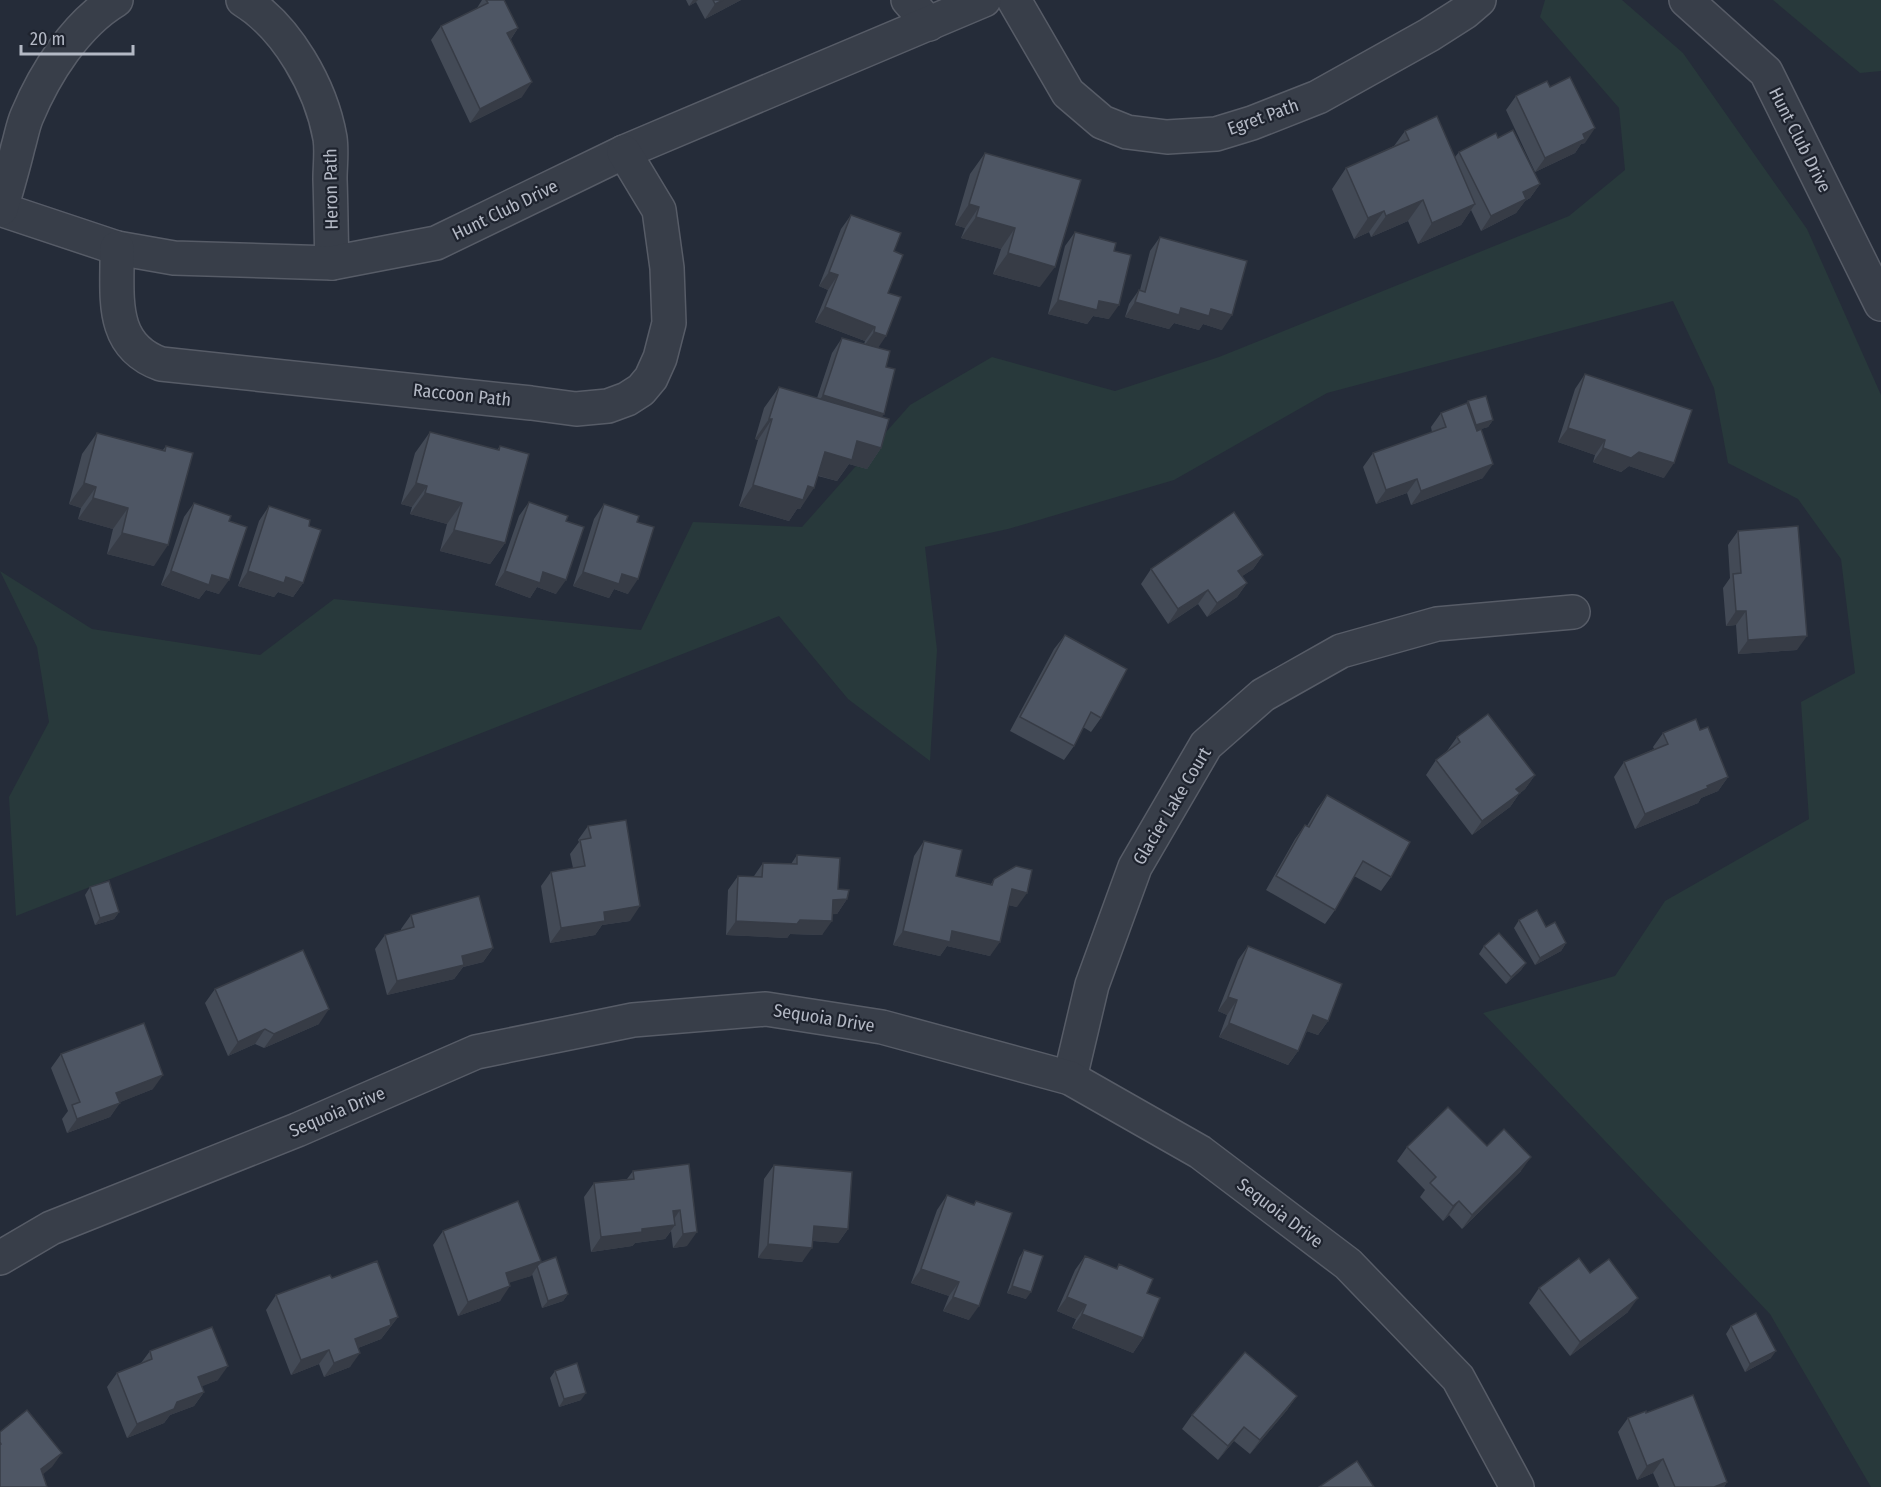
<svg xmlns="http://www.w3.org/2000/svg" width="1881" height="1487" font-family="'Fira Sans Condensed',sans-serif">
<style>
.green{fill:#28393b}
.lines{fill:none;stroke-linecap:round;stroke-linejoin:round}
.street-casing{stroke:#575c67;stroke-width:36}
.street{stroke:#383e49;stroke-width:33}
.wall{fill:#434a56}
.shaded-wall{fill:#373c46}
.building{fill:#4e5664;stroke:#373c46;stroke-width:1.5}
.labels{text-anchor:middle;stroke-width:4.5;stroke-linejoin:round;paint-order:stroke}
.street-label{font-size:18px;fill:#b4b9c5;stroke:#1e232e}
</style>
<rect width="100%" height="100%" fill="#252c39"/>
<!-- green -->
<g class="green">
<polygon points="1545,0 1622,0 1683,53 1807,229 1881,395 1881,1487 1871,1487 1770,1314 1483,1013 1615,976 1665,901 1809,819 1801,702 1855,673 1841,559 1798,499 1728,463 1714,388 1673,301 1327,393 1174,480 1008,529 925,547 937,650 930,761 848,699 779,616 16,916 9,797 49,722 37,647 0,571 92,629 260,655 334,599 641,630 693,522 802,527 910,405 992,357 1115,391 1219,357 1569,216 1625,170 1619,108 1540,17"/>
<polygon points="1773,0 1881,0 1881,71 1860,73"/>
</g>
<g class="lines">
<defs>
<g id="street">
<path d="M243,0C287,27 321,87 330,138C332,151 330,166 330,179C331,207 331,235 332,263"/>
<polyline points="908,0 929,24"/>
<polyline points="1014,0 1068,93 1102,122 1127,132 1167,137 1216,134 1252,123 1318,97 1429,35 1465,12 1479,0"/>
<polyline points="1686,0 1766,72 1881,304"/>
<polyline points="0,209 117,248 174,258 332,263 436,243 624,152 984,0"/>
<path d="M1,209C7,188 13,168 18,147C21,137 23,125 27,116C45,73 76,24 116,0"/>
<path d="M117,248C118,295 108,345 161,364L531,403L576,409L608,406L627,399L641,390L651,378L660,358L669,323L667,268L659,210L624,152"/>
<polyline points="1070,1078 1092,985 1135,867 1206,745 1263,695 1341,651 1437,624 1573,612"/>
<polyline points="0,1258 51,1228 297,1130 476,1052 633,1020 766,1009 882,1027 1070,1078 1200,1152 1348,1264 1458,1378 1517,1487"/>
</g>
</defs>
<!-- street casing -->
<use href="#street" class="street-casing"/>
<!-- street -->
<use href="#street" class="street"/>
</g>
<!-- wall -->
<g class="wall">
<polygon points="482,0 504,0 518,28 511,39 522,97 470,123 431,40 441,26 477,8"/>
<polygon points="686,0 741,0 705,19 696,2 689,6"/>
<polygon points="1516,96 1585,143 1581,144 1575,153 1535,172 1506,110"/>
<polygon points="1405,131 1455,157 1459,152 1498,138 1540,184 1530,198 1525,201 1516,213 1481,231 1471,210 1461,225 1418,244 1408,221 1371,237 1369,232 1354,239 1332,189 1346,168 1394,146"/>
<polygon points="985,153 1040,287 993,274 1001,249 961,238 965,228 955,225 970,174"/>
<polygon points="851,215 894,251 888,293 878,348 886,367 881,417 881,448 867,469 849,464 837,481 818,476 800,509 797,509 789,521 739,506 758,440 755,439 764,408 779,387 817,398 832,353 842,338 864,344 865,341 815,322 828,290 819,286 841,229"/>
<polygon points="1075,232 1114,251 1109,319 1093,316 1087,324 1048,314 1065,246"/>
<polygon points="1160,237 1222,330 1203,324 1199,330 1174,323 1169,329 1125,317 1129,304 1139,290 1140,290 1150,251"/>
<polygon points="1585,374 1664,478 1629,466 1621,472 1593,462 1595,455 1558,442 1575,389"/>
<polygon points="1468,401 1493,420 1488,427 1477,430 1483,478 1411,505 1407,493 1376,504 1363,467 1373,453 1432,432 1431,427 1441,413 1467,403"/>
<polygon points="430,432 497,450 500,446 505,543 490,564 440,551 447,524 410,514 412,507 401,504 415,453"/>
<polygon points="97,433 162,451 166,446 154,566 107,554 113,529 78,519 81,508 69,504 82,454"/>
<polygon points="529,502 566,521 556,594 537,587 530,598 495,585 519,516"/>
<polygon points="194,503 229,521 219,594 206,590 199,599 161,585 184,517"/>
<polygon points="604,504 628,594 614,589 609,598 573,586 594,519"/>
<polygon points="269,506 309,526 303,583 293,597 278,592 274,597 238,586 259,521"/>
<polygon points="1738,531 1797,650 1738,654 1736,625 1726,626 1723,588 1730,578 1728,545"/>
<polygon points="1263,555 1253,569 1242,576 1247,583 1237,597 1207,617 1198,604 1168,624 1141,584 1151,569"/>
<polygon points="1065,635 1101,718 1091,732 1083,727 1074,746 1064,760 1010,731 1054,649"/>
<polygon points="1700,730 1728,777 1718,791 1701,798 1698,803 1635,829 1614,777 1624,762 1654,749 1653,747 1663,733"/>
<polygon points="1457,737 1535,775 1525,789 1519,794 1510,807 1472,835 1426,775 1436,760 1447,751"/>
<polygon points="1327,795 1391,877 1381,891 1354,876 1335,910 1325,924 1266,890 1295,839 1305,825 1307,826 1317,809"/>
<polygon points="588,826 630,921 602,925 595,935 550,943 541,886 551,872 573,868 570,854 579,842 578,840"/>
<polygon points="924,841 956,876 991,884 994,879 1017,907 1009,905 990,956 947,946 940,956 893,945 914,856"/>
<polygon points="797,855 838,889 847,899 837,914 832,914 822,935 790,934 787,938 726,935 728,890 738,876 754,876 763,863 791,864"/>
<polygon points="90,887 119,912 114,919 95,925 85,895"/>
<polygon points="411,915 493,948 483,962 463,967 454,979 387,995 375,949 385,935 401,931 401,929"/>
<polygon points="1519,920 1546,927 1566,943 1561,951 1535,965 1514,928"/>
<polygon points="1248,946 1328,1021 1318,1035 1307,1031 1298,1051 1288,1065 1219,1037 1227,1015 1218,1011 1238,960"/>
<polygon points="1484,946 1526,963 1521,970 1506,984 1479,954"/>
<polygon points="215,989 319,1024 264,1048 255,1044 228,1056 205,1003"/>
<polygon points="61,1054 153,1089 120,1102 110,1117 67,1133 62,1119 68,1111 51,1068"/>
<polygon points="1487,1146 1521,1171 1462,1229 1449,1215 1443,1221 1420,1197 1425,1190 1397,1161 1407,1147"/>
<polygon points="689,1164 687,1246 673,1248 671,1231 665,1239 635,1243 632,1246 591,1252 584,1197 594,1183 627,1179 633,1171"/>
<polygon points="774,1165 848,1229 838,1243 813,1241 802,1262 758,1258 764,1179"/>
<polygon points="947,1195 973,1205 976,1201 969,1320 943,1311 949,1296 911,1283 937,1210"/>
<polygon points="443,1231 541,1261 540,1263 568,1294 563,1301 542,1308 532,1274 531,1276 509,1282 500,1301 458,1316 433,1245"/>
<polygon points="1024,1250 1026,1299 1007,1293 1019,1258"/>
<polygon points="1085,1256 1116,1269 1119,1264 1147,1293 1143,1338 1133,1353 1072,1328 1076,1319 1057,1311 1075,1270"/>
<polygon points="1590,1273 1628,1312 1570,1356 1529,1303 1539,1288"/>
<polygon points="332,1278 398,1317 381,1339 358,1348 350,1367 324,1377 319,1364 291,1375 266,1310 276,1295"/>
<polygon points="1731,1326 1771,1358 1745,1372 1726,1334"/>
<polygon points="150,1351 218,1380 201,1386 204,1392 194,1406 170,1415 164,1423 127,1438 107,1387 117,1373 141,1363"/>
<polygon points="555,1371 581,1400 559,1407 550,1378"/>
<polygon points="1297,1396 1287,1410 1250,1454 1234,1441 1218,1460 1182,1429 1192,1415"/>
<polygon points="1646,1413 1727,1482 1724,1487 1659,1487 1653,1473 1637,1480 1618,1432 1628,1418"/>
</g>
<!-- shaded-wall -->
<g class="shaded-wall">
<polygon points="693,0 698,0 696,2 689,6"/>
<polygon points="723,0 741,0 705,19 715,4"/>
<polygon points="518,28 508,43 507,33"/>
<polygon points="532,82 522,97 470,123 480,109"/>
<polygon points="1595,128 1585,143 1581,144 1575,153 1535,172 1545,158 1583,134"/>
<polygon points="1540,184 1530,198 1525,201 1516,213 1481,231 1491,216 1523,192"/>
<polygon points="1423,200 1408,221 1371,237 1386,216"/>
<polygon points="969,204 979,207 965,228 955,225"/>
<polygon points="1475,204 1461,225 1418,244 1432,223"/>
<polygon points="1384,211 1369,232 1354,239 1368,218"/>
<polygon points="976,217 1015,228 1001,249 961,238"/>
<polygon points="1008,253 1055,267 1040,287 993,274"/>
<polygon points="829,272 838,275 828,290 819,286"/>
<polygon points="1058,300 1099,301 1119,305 1109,319 1093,316 1087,324 1048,314"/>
<polygon points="1135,302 1181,308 1211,309 1232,315 1222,330 1203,324 1199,330 1174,323 1169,329 1125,317"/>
<polygon points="825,307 875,327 865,341 815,322"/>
<polygon points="874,332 886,336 876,351 864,346"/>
<polygon points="823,395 884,414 874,428 813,409"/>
<polygon points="769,419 772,419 758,440 755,439"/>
<polygon points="1493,420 1488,427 1471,432 1476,425"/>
<polygon points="1568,428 1605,440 1595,455 1558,442"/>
<polygon points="857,441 881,448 867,469 849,464 837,481 810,473 825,452"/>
<polygon points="1603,448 1639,452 1674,463 1664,478 1629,466 1621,472 1593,462"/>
<polygon points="1493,464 1483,478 1411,505 1421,491"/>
<polygon points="1417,479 1407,493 1376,504 1386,490"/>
<polygon points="84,483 96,487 81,508 69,504"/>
<polygon points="416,483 427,486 412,507 401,504"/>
<polygon points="753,485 808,486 814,488 800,509 797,509 789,521 739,506"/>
<polygon points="425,493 462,503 447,524 410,514"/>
<polygon points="93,498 128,508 113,529 78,519"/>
<polygon points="454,530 505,543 490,564 440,551"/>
<polygon points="122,533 168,545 154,566 107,554"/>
<polygon points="1263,555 1253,569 1228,586 1238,571"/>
<polygon points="171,571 212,575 229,580 219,594 206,590 199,599 161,585"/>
<polygon points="248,571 286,577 303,583 293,597 278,592 274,597 238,586"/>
<polygon points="505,571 543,572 566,580 556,594 537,587 530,598 495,585"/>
<polygon points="583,572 622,574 638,579 628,594 614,589 609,598 573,586"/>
<polygon points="1247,583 1237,597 1207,617 1217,603"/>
<polygon points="1208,590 1198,604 1168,624 1178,609"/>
<polygon points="1736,611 1746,611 1736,625 1726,626"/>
<polygon points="1807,636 1797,650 1738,654 1748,640"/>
<polygon points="1535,775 1525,789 1519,794 1510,807 1472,835 1482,821 1516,789"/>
<polygon points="1728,777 1718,791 1701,798 1698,803 1635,829 1645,814"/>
<polygon points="1012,889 1027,893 1017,907 1002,904"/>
<polygon points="847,899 837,914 823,915 833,900"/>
<polygon points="640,906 630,921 602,925 595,935 550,943 561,928 604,912"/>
<polygon points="119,912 114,919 95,925 100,918"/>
<polygon points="800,920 832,921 822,935 790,934 787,938 726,935 736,921"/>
<polygon points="903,931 952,931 1000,942 990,956 947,946 940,956 893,945"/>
<polygon points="1566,943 1561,951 1535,965 1540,958"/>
<polygon points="493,948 483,962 463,967 454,979 387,995 397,981 462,956"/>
<polygon points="1526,963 1521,970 1506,984 1511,977"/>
<polygon points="1228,997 1237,1000 1227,1015 1218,1011"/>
<polygon points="329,1009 319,1024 264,1048 274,1034"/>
<polygon points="1313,1015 1328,1021 1318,1035 1303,1030"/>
<polygon points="1229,1023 1298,1051 1288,1065 1219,1037"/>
<polygon points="265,1029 255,1044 228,1056 238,1042"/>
<polygon points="163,1075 153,1089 106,1108 116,1093"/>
<polygon points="120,1103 110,1117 67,1133 77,1119"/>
<polygon points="1531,1157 1521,1171 1462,1229 1472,1215"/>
<polygon points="1459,1201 1449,1215 1443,1221 1453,1206"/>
<polygon points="680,1210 670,1225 673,1211"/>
<polygon points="675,1225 665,1239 635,1243 632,1246 591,1252 601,1237 642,1229"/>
<polygon points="814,1226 848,1229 838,1243 804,1240"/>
<polygon points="697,1232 687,1246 673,1248 683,1234"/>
<polygon points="768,1244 812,1248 802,1262 758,1258"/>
<polygon points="541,1261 531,1276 496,1287 506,1273"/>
<polygon points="921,1269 959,1282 949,1296 911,1283"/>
<polygon points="510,1286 500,1301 458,1316 468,1302"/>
<polygon points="1012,1286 1031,1292 1026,1299 1007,1293"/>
<polygon points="568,1294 563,1301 542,1308 548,1301"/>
<polygon points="953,1297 979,1306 969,1320 943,1311"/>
<polygon points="1067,1297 1086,1305 1076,1319 1057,1311"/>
<polygon points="1638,1298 1628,1312 1570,1356 1580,1342"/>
<polygon points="1082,1314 1143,1338 1133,1353 1072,1328"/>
<polygon points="398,1317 381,1339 345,1353 355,1339 390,1320"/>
<polygon points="329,1350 319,1364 291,1375 301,1360"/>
<polygon points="1776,1351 1771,1358 1745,1372 1750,1364"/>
<polygon points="360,1353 350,1367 324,1377 334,1363"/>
<polygon points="228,1366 218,1380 188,1392 198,1377"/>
<polygon points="204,1392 194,1406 170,1415 164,1423 127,1438 137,1424 177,1402"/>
<polygon points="586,1393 581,1400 559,1407 564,1399"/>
<polygon points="1297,1396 1287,1410 1250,1454 1260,1440"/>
<polygon points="1244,1427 1234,1441 1218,1460 1228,1446"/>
<polygon points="62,1453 52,1467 31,1484 41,1469"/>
<polygon points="1663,1459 1653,1473 1637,1480 1647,1466"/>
<polygon points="1727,1482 1724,1487 1714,1487"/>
</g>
<!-- building -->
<g class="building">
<polygon points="486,0 504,0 518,28 507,33 532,82 480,109 441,26 488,3"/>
<polygon points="713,0 723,0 715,4"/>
<polygon points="1570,77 1595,128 1583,134 1585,139 1545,158 1516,96 1547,81 1550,87"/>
<polygon points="1437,116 1475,204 1432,223 1423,200 1386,216 1384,211 1368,218 1346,168 1409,140 1405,131"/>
<polygon points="1513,130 1540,184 1523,192 1526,199 1491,216 1459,152 1496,133 1498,138"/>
<polygon points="985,153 1081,180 1055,267 1008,253 1015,228 976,217 979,207 969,204"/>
<polygon points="851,215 901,233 894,251 903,255 888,293 901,297 886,336 874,332 875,327 825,307 838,275 829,272"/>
<polygon points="1075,232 1116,243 1114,251 1131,255 1119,305 1099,301 1097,310 1058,300"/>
<polygon points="1160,237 1247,261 1232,315 1211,309 1209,316 1181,308 1179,315 1135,302 1139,290 1145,292"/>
<polygon points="842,338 890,351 886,367 895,369 884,414 823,395"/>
<polygon points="1585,374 1692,410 1674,463 1639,452 1631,458 1603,448 1605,440 1568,428"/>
<polygon points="779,387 889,419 881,448 857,441 852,460 825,452 814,488 808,486 803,500 753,485 772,419 769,419"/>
<polygon points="1486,396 1493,420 1476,425 1468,401"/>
<polygon points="1467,403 1477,431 1481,429 1493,464 1421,491 1417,479 1386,490 1373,453 1446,427 1441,413"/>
<polygon points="430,432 499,450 500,446 529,454 505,543 454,530 462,503 425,493 427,486 416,483"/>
<polygon points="97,433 165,451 166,446 193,453 168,545 122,533 128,508 93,498 96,487 84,483"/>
<polygon points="529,502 568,516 566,521 584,527 566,580 543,572 540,583 505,571"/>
<polygon points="194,503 231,516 229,521 247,527 229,580 212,575 209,585 171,571"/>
<polygon points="604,504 639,516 637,522 654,527 638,579 622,574 619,584 583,572"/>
<polygon points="269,506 310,520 309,526 321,530 303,583 286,577 284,583 248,571"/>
<polygon points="1234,512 1263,555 1238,571 1247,583 1217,603 1208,590 1178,609 1151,569"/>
<polygon points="1798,526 1807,636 1748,640 1746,611 1736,611 1733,574 1741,573 1738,531"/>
<polygon points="1065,635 1127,669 1101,718 1091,712 1074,746 1020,717"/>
<polygon points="1488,714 1535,775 1516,789 1520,793 1482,821 1436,760 1460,742 1457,737"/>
<polygon points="1696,719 1700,730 1708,727 1728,777 1707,786 1708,788 1645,814 1624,762 1668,744 1663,733"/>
<polygon points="1327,795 1410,842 1391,877 1363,861 1335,910 1276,876 1305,825 1309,827"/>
<polygon points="626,820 640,906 604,912 605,921 561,928 551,872 585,866 580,840 591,838 588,826"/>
<polygon points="924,841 962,850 956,876 992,885 994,879 1016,866 1032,870 1027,893 1012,889 1000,942 952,931 950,942 903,931"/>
<polygon points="797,855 840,858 838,889 849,890 847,899 833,900 832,921 800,920 797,924 736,921 738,876 762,877 763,863 797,864"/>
<polygon points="109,881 119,912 100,918 90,887"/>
<polygon points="479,896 493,948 462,956 464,965 397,981 385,935 414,927 411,915"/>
<polygon points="1537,910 1546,927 1555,922 1566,943 1540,958 1519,920"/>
<polygon points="1499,933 1526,963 1511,977 1484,946"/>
<polygon points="1248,946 1342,984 1328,1021 1313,1015 1298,1051 1229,1023 1237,1000 1228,997"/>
<polygon points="303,950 329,1009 274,1034 265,1029 238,1042 215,989"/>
<polygon points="144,1023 163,1075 116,1093 120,1103 77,1119 72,1105 80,1102 61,1054"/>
<polygon points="1448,1107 1487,1146 1504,1129 1531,1157 1472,1215 1459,1201 1453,1206 1430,1183 1436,1177 1407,1147"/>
<polygon points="689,1164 697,1232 683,1234 680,1210 673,1211 675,1225 642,1229 642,1232 601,1237 594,1183 634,1179 633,1171"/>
<polygon points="774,1165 852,1172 848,1229 814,1226 812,1248 768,1244"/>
<polygon points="947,1195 974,1205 976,1201 1012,1213 979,1306 953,1297 959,1282 921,1269"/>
<polygon points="518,1201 541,1261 506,1273 510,1286 468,1302 443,1231"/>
<polygon points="1024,1250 1043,1256 1031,1292 1012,1286"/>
<polygon points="1085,1256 1117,1269 1119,1264 1153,1279 1147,1293 1160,1298 1143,1338 1082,1314 1086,1305 1067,1297"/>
<polygon points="556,1257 568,1294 548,1301 537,1266 540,1263"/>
<polygon points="1579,1258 1590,1273 1609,1259 1638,1298 1580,1342 1539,1288"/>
<polygon points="377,1261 398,1317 390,1320 391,1325 355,1339 360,1353 334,1363 329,1350 301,1360 276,1295 330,1275 332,1278"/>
<polygon points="1756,1313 1776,1351 1750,1364 1731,1326"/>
<polygon points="212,1327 228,1366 198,1377 204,1392 177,1402 174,1409 137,1424 117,1373 152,1359 150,1351"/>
<polygon points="1245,1352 1297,1396 1260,1440 1244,1427 1228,1446 1192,1415"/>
<polygon points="577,1363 586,1393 564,1399 555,1371"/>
<polygon points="1693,1395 1727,1482 1714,1487 1675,1487 1663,1459 1647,1466 1628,1418 1646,1411 1646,1413"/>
<polygon points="27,1410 62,1453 41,1469 47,1487 0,1487 0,1445 1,1444 0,1442 0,1432"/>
<polygon points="1357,1461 1374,1487 1319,1487"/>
</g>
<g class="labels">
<!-- street labels -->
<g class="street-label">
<text transform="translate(1263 117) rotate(-20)" y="6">Egret Path</text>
<text transform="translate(1800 140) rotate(63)" y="6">Hunt Club Drive</text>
<text transform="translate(331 189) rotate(-91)" y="6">Heron Path</text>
<text transform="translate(505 210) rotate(-26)" y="6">Hunt Club Drive</text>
<text transform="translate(462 395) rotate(6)" y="6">Raccoon Path</text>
<text transform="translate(1172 806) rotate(-59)" y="6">Glacier Lake Court</text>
<text transform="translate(824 1018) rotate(9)" y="6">Sequoia Drive</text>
<text transform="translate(337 1112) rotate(-23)" y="6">Sequoia Drive</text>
<text transform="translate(1280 1213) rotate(37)" y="6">Sequoia Drive</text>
</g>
</g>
<!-- scale -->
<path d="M21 45v9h112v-9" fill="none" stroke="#b4b9c5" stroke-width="3"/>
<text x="30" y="45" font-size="18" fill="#b4b9c5" stroke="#1e232e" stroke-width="4.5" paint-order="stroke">20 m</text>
</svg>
